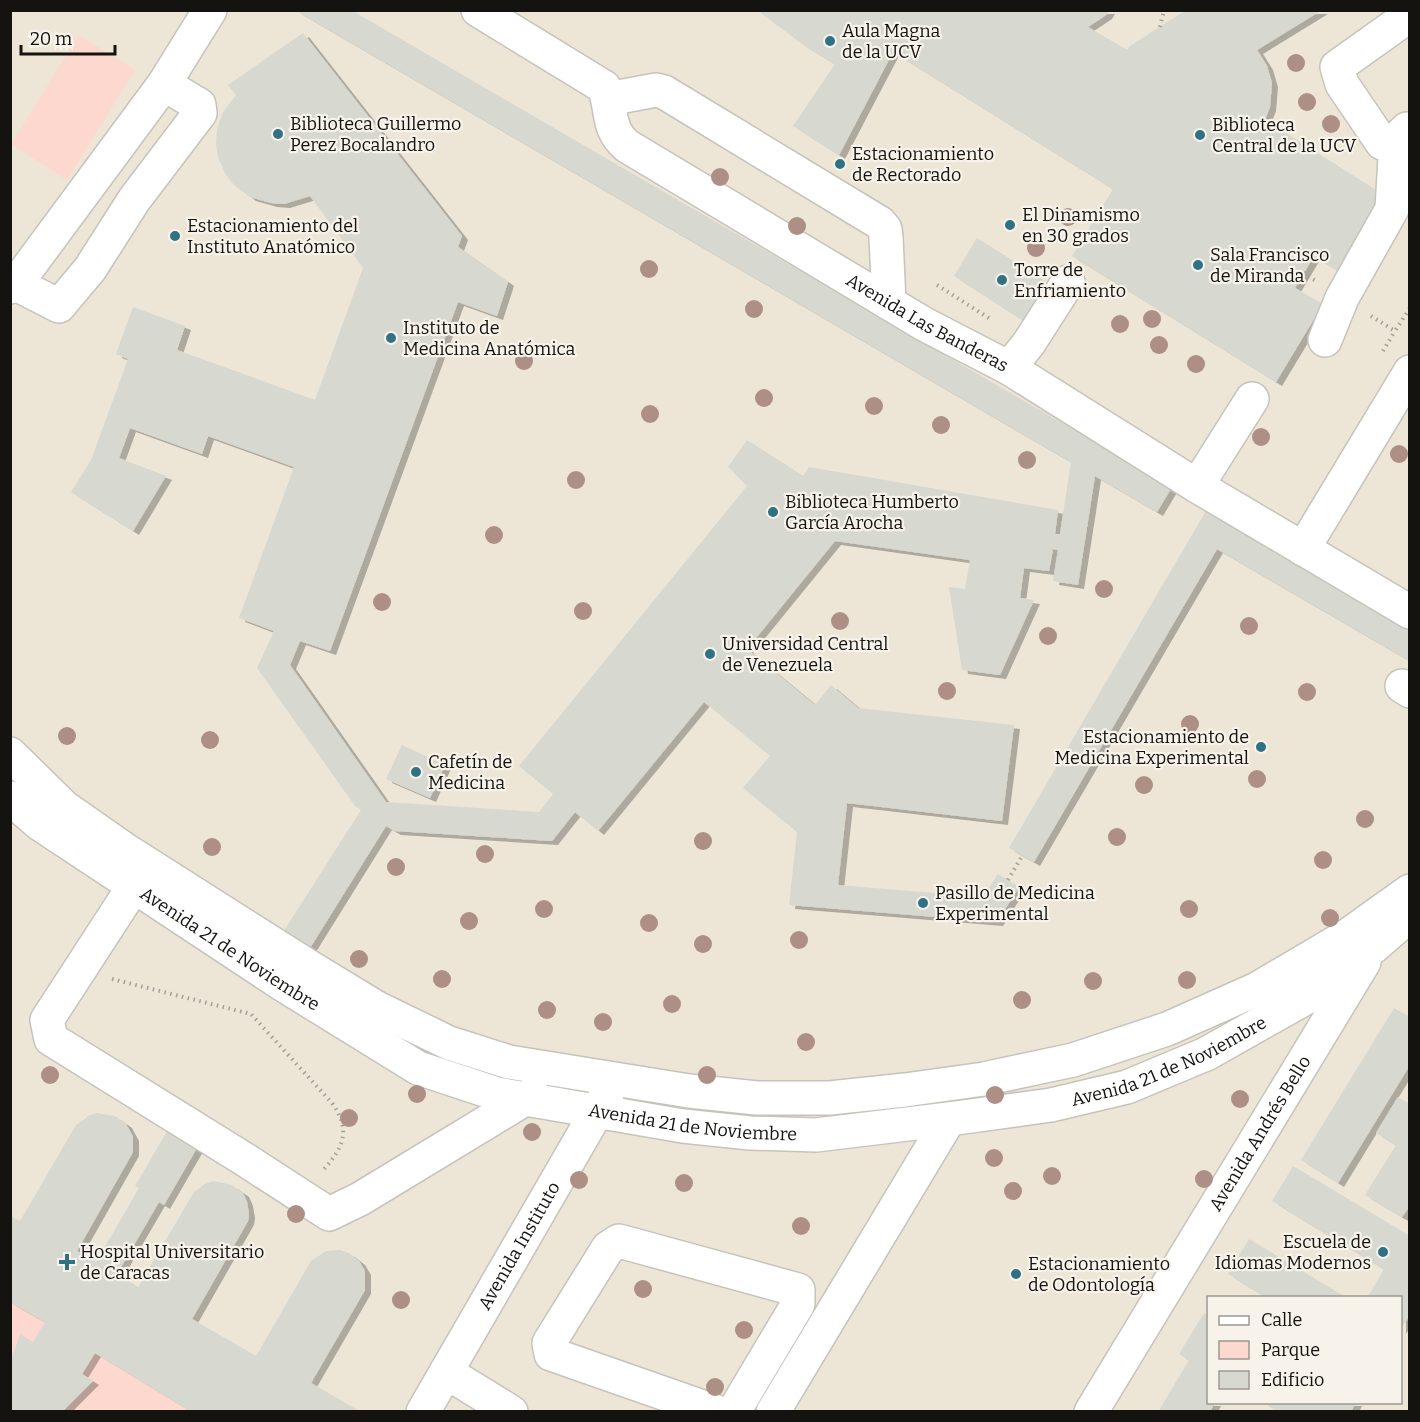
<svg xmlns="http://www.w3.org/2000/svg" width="1420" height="1422" font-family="Bitter,serif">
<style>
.built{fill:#ede6d7;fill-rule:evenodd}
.green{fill:#fdd8cf}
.building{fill:#d7d8d0;filter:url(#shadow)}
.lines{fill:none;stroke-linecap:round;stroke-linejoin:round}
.minor-casing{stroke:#c6c3bb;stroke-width:36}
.path{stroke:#a2a099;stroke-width:4;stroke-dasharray:1.5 4.5;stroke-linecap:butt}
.minor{stroke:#fff;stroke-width:33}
.tree{fill:#ae8f85}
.poi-dot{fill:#307284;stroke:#f7f3eb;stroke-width:2}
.labels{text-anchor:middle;stroke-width:4.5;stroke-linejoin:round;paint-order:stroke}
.poi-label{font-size:18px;fill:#141310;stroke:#f7f3eb;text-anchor:start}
.street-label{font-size:18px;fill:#141310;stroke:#f7f3eb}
</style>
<defs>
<filter id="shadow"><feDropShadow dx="6" dy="4" stdDeviation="0" flood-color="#0004"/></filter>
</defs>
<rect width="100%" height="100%" fill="#f7f3eb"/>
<!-- built -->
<path class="built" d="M10,11H1409V1411H11ZM1208,1298H1400V1402H1208Z"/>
<!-- green -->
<g class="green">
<polygon points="79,35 135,70 67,180 11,144"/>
<polygon points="11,1302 45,1322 33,1342 20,1335 11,1363"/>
<polygon points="95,1353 192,1412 62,1412 92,1381 82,1374"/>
</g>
<!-- building -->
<g class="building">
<polygon points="295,10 351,10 1172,487 1157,512 1095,476 1078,585 1053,581 1058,550 1053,549 1049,571 1024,568 1020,598 1034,600 1000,675 962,670 949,587 965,589 970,560 835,541 747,649 815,705 831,685 858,708 1014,725 1002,821 847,803 838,885 983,897 998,874 1019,887 997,922 789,905 797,832 743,788 770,756 704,702 598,831 575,812 552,841 395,831 386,826 305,956 278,940 361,810 355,806 257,668 274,631 239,618 294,467 208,436 202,454 130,428 119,458 166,476 133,531 71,492 91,460 128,359 116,354 133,307 185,326 177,350 315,400 363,268 310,196 284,204 271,203 250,197 234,185 226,175 218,157 216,144 217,129 223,112 236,95 228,85 303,33 462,236 458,247 508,282 497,316 458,302 330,651 300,641 290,665 386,802 539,812 553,794 519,766 747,486 728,467 747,440 803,476 809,467 1058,510 1055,534 1060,534 1071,462"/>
<polygon points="757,10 1109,10 1106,15 1088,27 1127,50 1130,46 1186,10 1322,10 1257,50 1267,66 1272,83 1270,107 1265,120 1390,199 1343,274 1314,256 1295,288 1323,304 1276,382 1072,256 1113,189 893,52 839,155 793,126 835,64 802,44"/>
<polygon points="977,238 1051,285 1027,323 954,276"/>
<polygon points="1207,509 1410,628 1410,661 1217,549 1034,862 1009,848"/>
<polygon points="402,745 445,765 430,798 386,779"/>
<polygon points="1394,1008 1410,1017 1410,1065 1338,1183 1301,1160"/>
<polygon points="1398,1097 1410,1104 1410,1206 1402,1217 1365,1195 1396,1145 1376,1133"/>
<polygon points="97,1113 115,1116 126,1124 133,1137 133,1152 77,1251 96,1262 139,1188 135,1186 172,1123 201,1141 164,1205 159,1202 117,1274 138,1287 194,1192 205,1184 214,1181 232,1185 243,1193 247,1202 249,1214 248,1221 192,1319 256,1356 311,1261 326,1251 340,1250 349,1253 359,1261 365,1271 365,1290 311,1383 361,1412 192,1412 95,1353 82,1374 93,1381 62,1412 10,1412 10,1363 20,1334 33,1342 45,1322 10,1302 10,1216 20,1221 76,1125 90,1115"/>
<polygon points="1293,1166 1410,1236 1410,1315 1400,1330 1400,1298 1367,1298 1384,1269 1272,1201"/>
<polygon points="1249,1239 1347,1298 1267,1298 1228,1274"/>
<polygon points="1204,1313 1208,1315 1208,1402 1215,1402 1210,1412 1158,1412 1189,1360 1179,1354"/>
<polygon points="1263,1402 1356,1402 1351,1412 1278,1412"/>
</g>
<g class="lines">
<defs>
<g id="minor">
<path id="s1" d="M478,10L604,87C613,110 606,128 627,146L924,324L1009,368L1197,486L1410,612"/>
<polyline points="608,99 656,90 664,92 880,223 885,229 886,237 889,303"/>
<polyline points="1407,129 1396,140 1382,143 1342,84 1337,67 1410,15"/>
<polyline points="16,284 59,306 90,269 134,200 200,113 199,105 164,84"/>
<polyline points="10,287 16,284 164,84 210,10"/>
<polyline points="1325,340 1342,298 1392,209 1396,140"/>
<polyline points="1009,368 1029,343 1068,282"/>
<polyline points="1197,486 1252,399"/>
<polyline points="1303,549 1410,372"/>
<polyline points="1402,686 1410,691"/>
<polyline points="10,754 64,807 127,851 311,968 377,1008 449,1043 509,1062 689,1091 757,1098 830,1098 905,1090 984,1079 1073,1060 1167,1029 1257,989 1347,936 1410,891"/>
<path id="s2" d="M10,798L40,824L282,984L418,1068L497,1094L683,1126L750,1133L816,1135L949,1119L1051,1105L1127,1087L1206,1054L1309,996L1372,948L1410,915"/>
<polyline points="134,886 47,1020 51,1039 244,1159 329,1214 360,1199 533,1094"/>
<polyline points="446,1372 511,1412"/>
<path id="s3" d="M423,1412L607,1094"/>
<polyline points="717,1412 551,1354 549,1343 608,1248 619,1241 798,1290 798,1304 736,1408 729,1412"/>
<polyline points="773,1412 949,1119"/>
<path id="s4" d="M1091,1412L1364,962"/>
</g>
</defs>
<!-- minor casing -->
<use href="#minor" class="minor-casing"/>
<!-- path -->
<g class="path">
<polyline points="1160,27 1164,10"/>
<polyline points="1303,273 1316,281"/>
<polyline points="937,285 992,320"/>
<polyline points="1371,316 1395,331 1410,308"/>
<polyline points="1383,351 1395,331"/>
<polyline points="1008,880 1022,856"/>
<path d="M112,979L251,1014L332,1103C351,1129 344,1147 324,1169"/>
</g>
<!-- minor -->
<use href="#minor" class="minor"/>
</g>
<!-- trees -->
<g class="tree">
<circle cx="1296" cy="63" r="9"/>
<circle cx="1307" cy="102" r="9"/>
<circle cx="1331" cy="124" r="9"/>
<circle cx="720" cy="177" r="9"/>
<circle cx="1068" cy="217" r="9"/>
<circle cx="797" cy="226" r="9"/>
<circle cx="1036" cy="248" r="9"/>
<circle cx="649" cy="269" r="9"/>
<circle cx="754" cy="309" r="9"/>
<circle cx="1152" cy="319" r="9"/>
<circle cx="1120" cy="324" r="9"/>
<circle cx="1159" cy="345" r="9"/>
<circle cx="524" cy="361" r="9"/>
<circle cx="1196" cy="364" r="9"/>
<circle cx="764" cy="398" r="9"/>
<circle cx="874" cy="406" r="9"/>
<circle cx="650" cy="414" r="9"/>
<circle cx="941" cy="425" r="9"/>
<circle cx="1261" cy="437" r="9"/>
<circle cx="1399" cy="454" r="9"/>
<circle cx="1027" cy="460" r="9"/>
<circle cx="576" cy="480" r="9"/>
<circle cx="494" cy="535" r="9"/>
<circle cx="1104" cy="589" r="9"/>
<circle cx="382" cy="602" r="9"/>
<circle cx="583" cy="611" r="9"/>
<circle cx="840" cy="621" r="9"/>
<circle cx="1249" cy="626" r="9"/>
<circle cx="1048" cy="636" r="9"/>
<circle cx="947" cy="691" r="9"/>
<circle cx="1307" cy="692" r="9"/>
<circle cx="1190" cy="724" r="9"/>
<circle cx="67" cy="736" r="9"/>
<circle cx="210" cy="740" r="9"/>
<circle cx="1257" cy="779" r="9"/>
<circle cx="1144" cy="785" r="9"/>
<circle cx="1365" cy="819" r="9"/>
<circle cx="1117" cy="837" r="9"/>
<circle cx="703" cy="841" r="9"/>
<circle cx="212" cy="847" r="9"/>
<circle cx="485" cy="854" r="9"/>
<circle cx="1323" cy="860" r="9"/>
<circle cx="396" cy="867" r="9"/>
<circle cx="544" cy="909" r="9"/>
<circle cx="1189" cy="909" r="9"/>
<circle cx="1330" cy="918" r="9"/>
<circle cx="469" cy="921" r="9"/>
<circle cx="649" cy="923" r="9"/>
<circle cx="799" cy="940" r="9"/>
<circle cx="703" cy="944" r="9"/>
<circle cx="359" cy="959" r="9"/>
<circle cx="442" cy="979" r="9"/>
<circle cx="1187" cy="980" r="9"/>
<circle cx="1093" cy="981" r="9"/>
<circle cx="1022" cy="1000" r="9"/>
<circle cx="672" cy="1004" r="9"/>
<circle cx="547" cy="1010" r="9"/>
<circle cx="603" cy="1022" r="9"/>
<circle cx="806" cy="1042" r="9"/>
<circle cx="50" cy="1075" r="9"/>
<circle cx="707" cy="1075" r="9"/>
<circle cx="417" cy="1094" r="9"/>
<circle cx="995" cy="1095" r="9"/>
<circle cx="1240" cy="1099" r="9"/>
<circle cx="349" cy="1118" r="9"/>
<circle cx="532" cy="1132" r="9"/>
<circle cx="994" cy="1158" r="9"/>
<circle cx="1052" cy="1176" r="9"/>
<circle cx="1204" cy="1179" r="9"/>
<circle cx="579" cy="1180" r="9"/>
<circle cx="684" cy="1183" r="9"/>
<circle cx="1013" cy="1191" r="9"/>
<circle cx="296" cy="1214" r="9"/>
<circle cx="801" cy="1226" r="9"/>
<circle cx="643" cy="1289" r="9"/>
<circle cx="401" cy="1300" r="9"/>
<circle cx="744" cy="1330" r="9"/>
<circle cx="715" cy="1387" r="9"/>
</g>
<!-- markers -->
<g class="poi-dot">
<circle cx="830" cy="41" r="6"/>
<circle cx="278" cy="134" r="6"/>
<circle cx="1200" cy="135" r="6"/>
<circle cx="840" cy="164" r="6"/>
<circle cx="1010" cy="225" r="6"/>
<circle cx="175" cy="236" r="6"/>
<circle cx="1198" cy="265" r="6"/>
<circle cx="1002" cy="280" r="6"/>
<circle cx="391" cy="338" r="6"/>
<circle cx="773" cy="512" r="6"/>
<circle cx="710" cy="654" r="6"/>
<circle cx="1261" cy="747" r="6"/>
<circle cx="416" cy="772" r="6"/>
<circle cx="923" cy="903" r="6"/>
<circle cx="1383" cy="1252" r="6"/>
<path d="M64 1253h6v6h6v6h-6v6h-6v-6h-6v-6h6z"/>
<circle cx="1016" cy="1274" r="6"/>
</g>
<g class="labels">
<!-- poi labels -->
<g class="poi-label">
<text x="842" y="37">Aula Magna<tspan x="842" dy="21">de la UCV</tspan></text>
<text x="290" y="130">Biblioteca Guillermo<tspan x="290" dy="21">Perez Bocalandro</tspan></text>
<text x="1212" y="131">Biblioteca<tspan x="1212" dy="21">Central de la UCV</tspan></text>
<text x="852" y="160">Estacionamiento<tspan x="852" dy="21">de Rectorado</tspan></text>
<text x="1022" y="221">El Dinamismo<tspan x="1022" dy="21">en 30 grados</tspan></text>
<text x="187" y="232">Estacionamiento del<tspan x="187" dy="21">Instituto Anatómico</tspan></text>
<text x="1210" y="261">Sala Francisco<tspan x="1210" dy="21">de Miranda</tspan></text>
<text x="1014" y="276">Torre de<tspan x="1014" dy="21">Enfriamiento</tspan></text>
<text x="403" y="334">Instituto de<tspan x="403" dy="21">Medicina Anatómica</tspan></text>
<text x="785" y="508">Biblioteca Humberto<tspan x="785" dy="21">García Arocha</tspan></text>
<text x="722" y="650">Universidad Central<tspan x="722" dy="21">de Venezuela</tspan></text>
<text x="1249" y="743" text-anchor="end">Estacionamiento de<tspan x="1249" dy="21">Medicina Experimental</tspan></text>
<text x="428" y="768">Cafetín de<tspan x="428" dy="21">Medicina</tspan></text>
<text x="935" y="899">Pasillo de Medicina<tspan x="935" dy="21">Experimental</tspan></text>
<text x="1371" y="1248" text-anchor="end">Escuela de<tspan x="1371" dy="21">Idiomas Modernos</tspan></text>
<text x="80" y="1258">Hospital Universitario<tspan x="80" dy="21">de Caracas</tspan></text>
<text x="1028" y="1270">Estacionamiento<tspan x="1028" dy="21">de Odontología</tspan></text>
</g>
<!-- street labels -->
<g class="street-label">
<text dy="6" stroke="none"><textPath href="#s1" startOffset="561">Avenida Las Banderas</textPath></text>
<text dy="6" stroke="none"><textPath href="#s2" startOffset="267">Avenida 21 de Noviembre</textPath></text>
<text dy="6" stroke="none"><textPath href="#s2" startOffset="1258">Avenida 21 de Noviembre</textPath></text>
<text dy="6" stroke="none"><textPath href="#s2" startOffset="771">Avenida 21 de Noviembre</textPath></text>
<text dy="6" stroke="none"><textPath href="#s4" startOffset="326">Avenida Andrés Bello</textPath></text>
<text dy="6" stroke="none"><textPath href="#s3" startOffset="192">Avenida Instituto</textPath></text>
</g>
</g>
<!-- border -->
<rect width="1420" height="1422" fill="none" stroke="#141310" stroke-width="24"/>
<!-- legend -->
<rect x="1207" y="1296" width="195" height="108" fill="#f7f3eb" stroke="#9c9993" stroke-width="1.5"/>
<rect x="1219" y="1316" width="30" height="9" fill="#ffffff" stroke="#9c9993" stroke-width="1.5"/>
<text x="1261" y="1326" font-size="18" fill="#141310">Calle</text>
<rect x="1219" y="1341" width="30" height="18" fill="#fdd8cf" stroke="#9c9993" stroke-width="1.5"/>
<text x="1261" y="1356" font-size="18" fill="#141310">Parque</text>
<rect x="1219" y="1371" width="30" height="18" fill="#d7d8d0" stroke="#9c9993" stroke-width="1.5"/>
<text x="1261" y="1386" font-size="18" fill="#141310">Edificio</text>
<!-- scale -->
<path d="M21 45v9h94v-9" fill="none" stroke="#141310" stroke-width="3"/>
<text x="30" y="45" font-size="18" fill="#141310" stroke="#f7f3eb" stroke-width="4.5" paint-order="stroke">20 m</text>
</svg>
